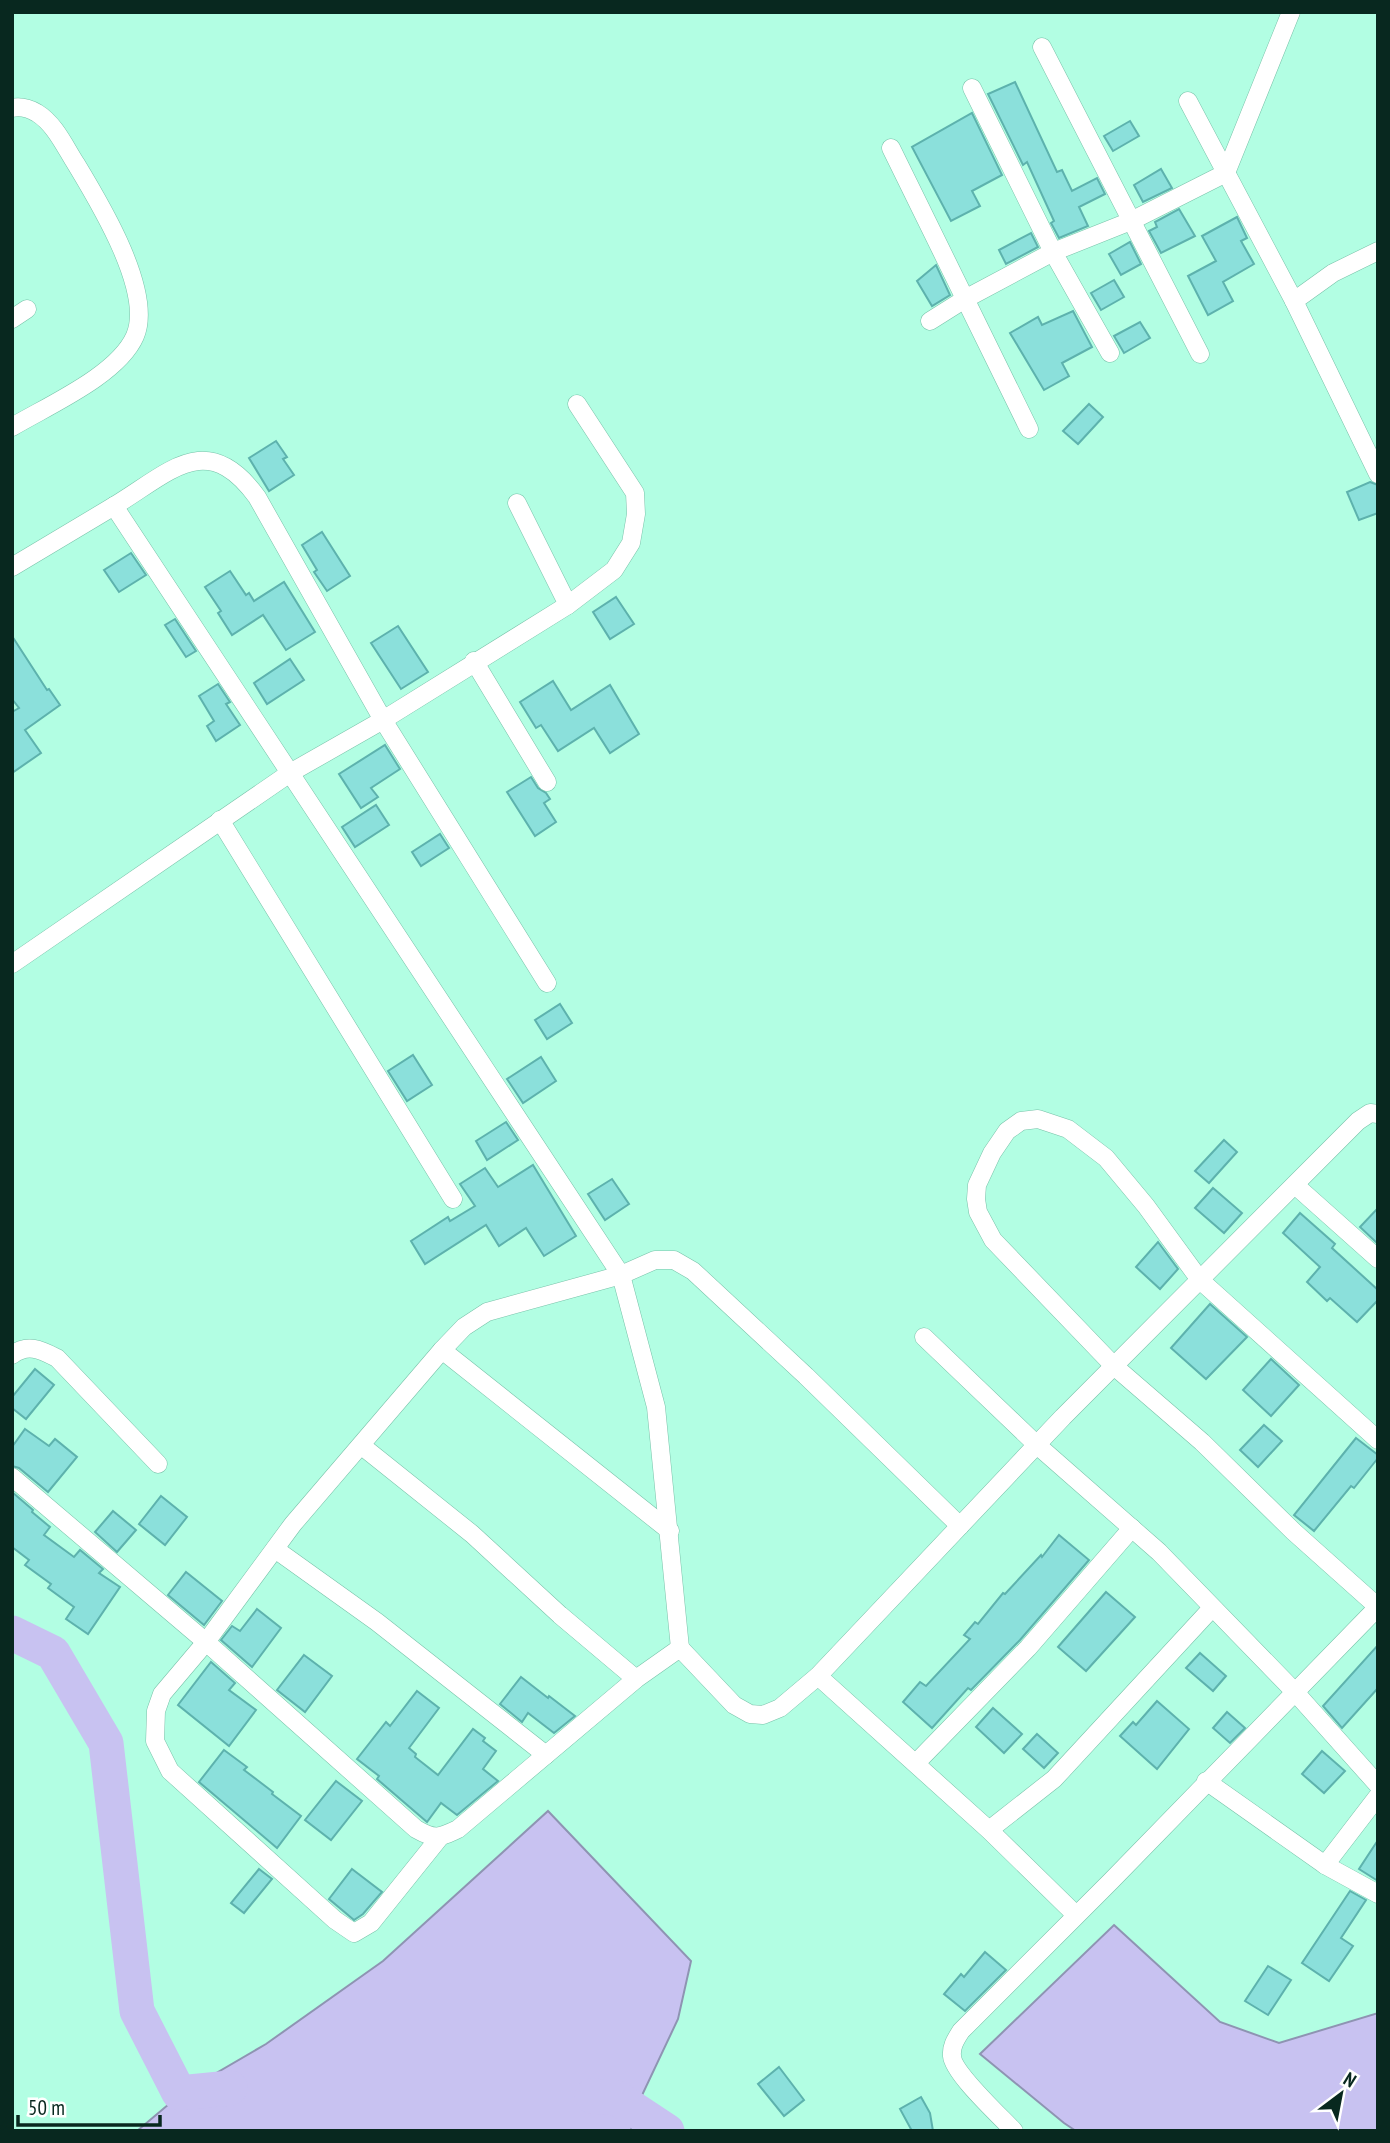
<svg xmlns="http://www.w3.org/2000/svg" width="1390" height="2143" font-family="'PT Sans Narrow',sans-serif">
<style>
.water{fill:#c8c2f1;stroke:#8e94b2;stroke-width:2}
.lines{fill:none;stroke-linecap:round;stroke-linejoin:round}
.river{stroke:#c8c2f1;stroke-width:35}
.building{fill:#8be0db;stroke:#5db2ad;stroke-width:2}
.minor-casing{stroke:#78c2a9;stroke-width:19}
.minor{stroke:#fff;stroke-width:18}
</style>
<rect width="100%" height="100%" fill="#b2fee3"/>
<!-- water -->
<g class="water">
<polygon points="548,1811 691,1961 678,2019 635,2110 631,2131 137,2131 182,2093 266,2044 383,1961"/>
<polygon points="1114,1925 1220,2022 1279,2043 1378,2013 1378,2131 1076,2131 1064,2123 980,2054"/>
</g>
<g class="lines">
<!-- river -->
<g class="river">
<polyline points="12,1633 53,1653 106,1743 137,2011 179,2093 230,2088"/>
<polyline points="592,2096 617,2098 667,2131"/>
</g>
</g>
<!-- building -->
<g class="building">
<polygon points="1015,82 1057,172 1062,170 1072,191 1097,178 1105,194 1079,207 1088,226 1059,238 1051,223 1054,221 1027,162 1023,165 988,94"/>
<polygon points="972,113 1002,175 972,191 980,206 951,221 912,147"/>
<polygon points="1130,121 1139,136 1113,151 1104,136"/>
<polygon points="1161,169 1172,188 1143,202 1134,185"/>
<polygon points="1179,209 1195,236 1161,253 1149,231 1157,227 1155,222"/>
<polygon points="1237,217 1247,238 1241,241 1254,264 1223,282 1233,301 1208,315 1188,276 1216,261 1202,236"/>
<polygon points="1031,233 1038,247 1006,264 999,250"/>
<polygon points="1130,242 1141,264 1121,275 1109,254"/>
<polygon points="936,265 950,295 932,306 917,281"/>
<polygon points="1114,280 1124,297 1101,310 1091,293"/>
<polygon points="1073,311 1092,347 1062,363 1069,376 1044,390 1010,333 1038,317 1042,325"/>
<polygon points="1140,322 1150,338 1124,353 1114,336"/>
<polygon points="1089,404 1103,417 1078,444 1063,431"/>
<polygon points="276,441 287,457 283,459 294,475 269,491 249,458"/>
<polygon points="1370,482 1378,485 1378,513 1359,520 1347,492"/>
<polygon points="322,532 350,576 327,591 314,572 317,570 302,545"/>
<polygon points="131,553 146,575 119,592 104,570"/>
<polygon points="230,571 246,595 249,593 254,601 284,582 315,632 286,650 263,615 232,635 218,613 221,611 205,587"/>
<polygon points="616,597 634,624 610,639 593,612"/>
<polygon points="175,619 196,651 186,657 165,625"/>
<polygon points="398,626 428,672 401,689 371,643"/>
<polygon points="12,636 47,690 49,689 60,705 25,730 41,753 12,773 12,712 19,708 12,699"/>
<polygon points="290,659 304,680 267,704 254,683"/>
<polygon points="553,681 571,710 610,685 639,734 610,753 594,728 558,751 541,725 536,728 520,702"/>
<polygon points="218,684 230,702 226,704 240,725 216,741 207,726 214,721 199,696"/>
<polygon points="385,745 400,769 371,788 378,797 361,808 339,774"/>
<polygon points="531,777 538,788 546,793 550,799 544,803 556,822 535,836 507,792"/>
<polygon points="376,805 389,825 355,847 342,827"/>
<polygon points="440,834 449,848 421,866 412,852"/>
<polygon points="560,1004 572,1023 547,1039 535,1020"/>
<polygon points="413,1055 432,1085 407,1101 388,1071"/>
<polygon points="541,1057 556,1081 523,1103 507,1079"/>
<polygon points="506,1122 518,1140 487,1160 476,1141"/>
<polygon points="1224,1140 1237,1152 1209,1183 1195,1171"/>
<polygon points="533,1165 576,1236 544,1256 526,1228 499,1246 486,1225 425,1264 411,1241 448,1217 450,1221 475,1206 460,1184 485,1168 498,1187"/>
<polygon points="612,1179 629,1204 605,1220 588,1194"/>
<polygon points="1213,1188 1242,1213 1224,1233 1195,1208"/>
<polygon points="1378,1208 1378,1244 1360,1227"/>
<polygon points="1300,1213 1335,1244 1332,1248 1378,1290 1378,1300 1357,1322 1330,1298 1327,1301 1307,1282 1320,1267 1283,1233"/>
<polygon points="1158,1242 1178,1269 1160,1289 1136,1267"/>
<polygon points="1210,1304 1247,1337 1206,1379 1171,1348"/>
<polygon points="1271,1359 1299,1385 1271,1416 1243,1390"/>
<polygon points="35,1369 54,1385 26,1419 12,1408 12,1397"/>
<polygon points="1264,1425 1282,1441 1258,1467 1240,1450"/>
<polygon points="25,1429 49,1446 55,1439 77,1457 48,1492 19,1468 12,1466 12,1447"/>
<polygon points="1356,1438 1378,1455 1378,1458 1354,1488 1351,1486 1314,1531 1294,1515"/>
<polygon points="12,1492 33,1510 32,1512 50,1527 44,1535 74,1557 80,1550 103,1569 99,1573 120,1587 88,1634 66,1619 74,1607 48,1588 51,1584 25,1565 29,1560 12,1547"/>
<polygon points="161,1496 187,1517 165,1545 139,1524"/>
<polygon points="113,1511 136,1530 117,1552 95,1532"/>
<polygon points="1059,1535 1089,1560 1020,1640 971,1690 968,1688 932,1728 903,1702 920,1682 926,1686 970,1639 964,1635 975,1622 978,1624 1003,1593 1005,1594 1041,1555 1042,1557"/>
<polygon points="186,1572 222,1601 204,1625 168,1595"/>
<polygon points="1106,1592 1135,1617 1086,1671 1058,1647"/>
<polygon points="257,1609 281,1628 252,1667 221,1640 232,1626 240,1631"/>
<polygon points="1378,1645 1378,1688 1342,1728 1323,1706"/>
<polygon points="1200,1653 1226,1676 1213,1691 1186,1668"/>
<polygon points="304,1655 332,1676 305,1712 277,1690"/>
<polygon points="211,1662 235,1683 229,1690 256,1710 229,1746 178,1705"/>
<polygon points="521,1677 548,1698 549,1696 575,1716 554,1733 528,1713 522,1722 500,1704"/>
<polygon points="417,1691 439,1708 409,1748 416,1754 415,1757 438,1775 473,1729 485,1738 483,1741 496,1751 483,1769 498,1781 457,1815 441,1803 427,1822 377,1779 379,1776 357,1759 386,1722 390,1726"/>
<polygon points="1157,1701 1189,1729 1157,1769 1120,1736 1133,1722 1136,1725"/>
<polygon points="993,1708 1022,1734 1004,1753 976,1727"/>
<polygon points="1227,1712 1245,1728 1230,1743 1213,1728"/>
<polygon points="1037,1734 1058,1753 1044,1768 1023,1749"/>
<polygon points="224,1750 247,1767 244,1770 273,1792 272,1794 301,1816 277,1848 199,1782"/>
<polygon points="1322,1751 1345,1771 1324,1793 1302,1774"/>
<polygon points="336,1781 362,1801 331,1840 305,1820"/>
<polygon points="1378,1840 1378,1881 1359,1869"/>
<polygon points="259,1869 272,1879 244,1913 231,1903"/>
<polygon points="352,1869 382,1892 363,1914 354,1920 329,1899"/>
<polygon points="1350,1891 1366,1900 1341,1938 1353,1946 1329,1981 1302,1963"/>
<polygon points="985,1952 1006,1970 965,2011 944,1994 961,1974 964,1977"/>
<polygon points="1268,1966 1291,1980 1268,2015 1245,2001"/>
<polygon points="779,2067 804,2100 784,2116 758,2084"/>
<polygon points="921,2097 930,2113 933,2131 912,2131 900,2109"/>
</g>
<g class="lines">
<defs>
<g id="minor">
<polyline points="1042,47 1200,354"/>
<polyline points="972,88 1053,252 1110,353"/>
<polyline points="1188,101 1294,301"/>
<path d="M12,108C21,106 30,109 37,113C55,124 65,147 76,164C99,202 154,292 135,336C118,375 49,405 12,427"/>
<polyline points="891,148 1029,429"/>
<polyline points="1378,251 1333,273 1294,301 1378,474"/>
<polyline points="12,319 27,309"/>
<polyline points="930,321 965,299 1053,252 1131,221 1226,173 1291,12"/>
<path d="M114,506C169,473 207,428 257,497L383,720L568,605L517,503"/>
<polyline points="12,567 114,506 290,773 383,720 547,983"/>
<polyline points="568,605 614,570 631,543 636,514 635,493 577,404"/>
<polyline points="474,661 547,782"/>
<polyline points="220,820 453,1199"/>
<polyline points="12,964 290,773 621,1275 656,1407 680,1648"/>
<polyline points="1295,1185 1378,1259"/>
<polyline points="924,1337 1037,1445 1159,1552 1295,1692 1378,1785"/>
<polyline points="442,1350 670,1531"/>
<path d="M12,1355C28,1343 41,1350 57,1358L158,1464"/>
<polyline points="1378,1440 1200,1280 1146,1206 1106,1158 1068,1129 1038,1119 1021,1121 1007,1131 992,1153 977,1185 976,1199 978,1212 993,1240 1114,1366 1202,1442 1294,1532 1378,1607"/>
<polyline points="362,1446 472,1534 560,1615 636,1679"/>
<path d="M12,1477L206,1642L416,1829C435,1840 439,1838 458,1829L636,1679L680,1648L734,1705L750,1714L763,1715L780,1708L818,1676L1063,1417L1358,1121L1370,1113L1378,1114"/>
<polyline points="275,1549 377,1622 546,1755"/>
<polyline points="818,1676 989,1830 1076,1915"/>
<polyline points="916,1763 1028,1648 1132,1528"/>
<polyline points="1206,1781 1325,1865 1378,1894"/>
<polyline points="989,1830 1054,1779 1212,1608"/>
<polyline points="440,1837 371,1923 354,1933 335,1920 170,1771 155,1741 156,1711 162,1694 206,1642 293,1524 442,1350 464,1327 487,1312 621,1275 655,1260 674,1260 693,1271 806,1376 960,1526"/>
<polyline points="1325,1865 1378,1796"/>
<path d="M1014,2131C1001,2117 953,2073 952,2056C951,2046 956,2039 961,2031L1111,1881L1378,1607"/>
</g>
</defs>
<!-- minor casing -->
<use href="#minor" class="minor-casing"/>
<!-- minor -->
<use href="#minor" class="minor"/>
</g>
<!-- border -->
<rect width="1390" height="2143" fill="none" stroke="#08281f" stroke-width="28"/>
<!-- north arrow -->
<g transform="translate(1341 2094) rotate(32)" stroke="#ffffff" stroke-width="5" paint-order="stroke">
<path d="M0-5L12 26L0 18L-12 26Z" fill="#08281f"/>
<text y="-10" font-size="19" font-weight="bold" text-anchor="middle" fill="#08281f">N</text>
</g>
<!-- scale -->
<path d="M18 2115v10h142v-10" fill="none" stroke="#08281f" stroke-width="3.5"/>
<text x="28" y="2115" font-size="21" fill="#08281f" stroke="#ffffff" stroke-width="5" paint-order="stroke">50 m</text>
</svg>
